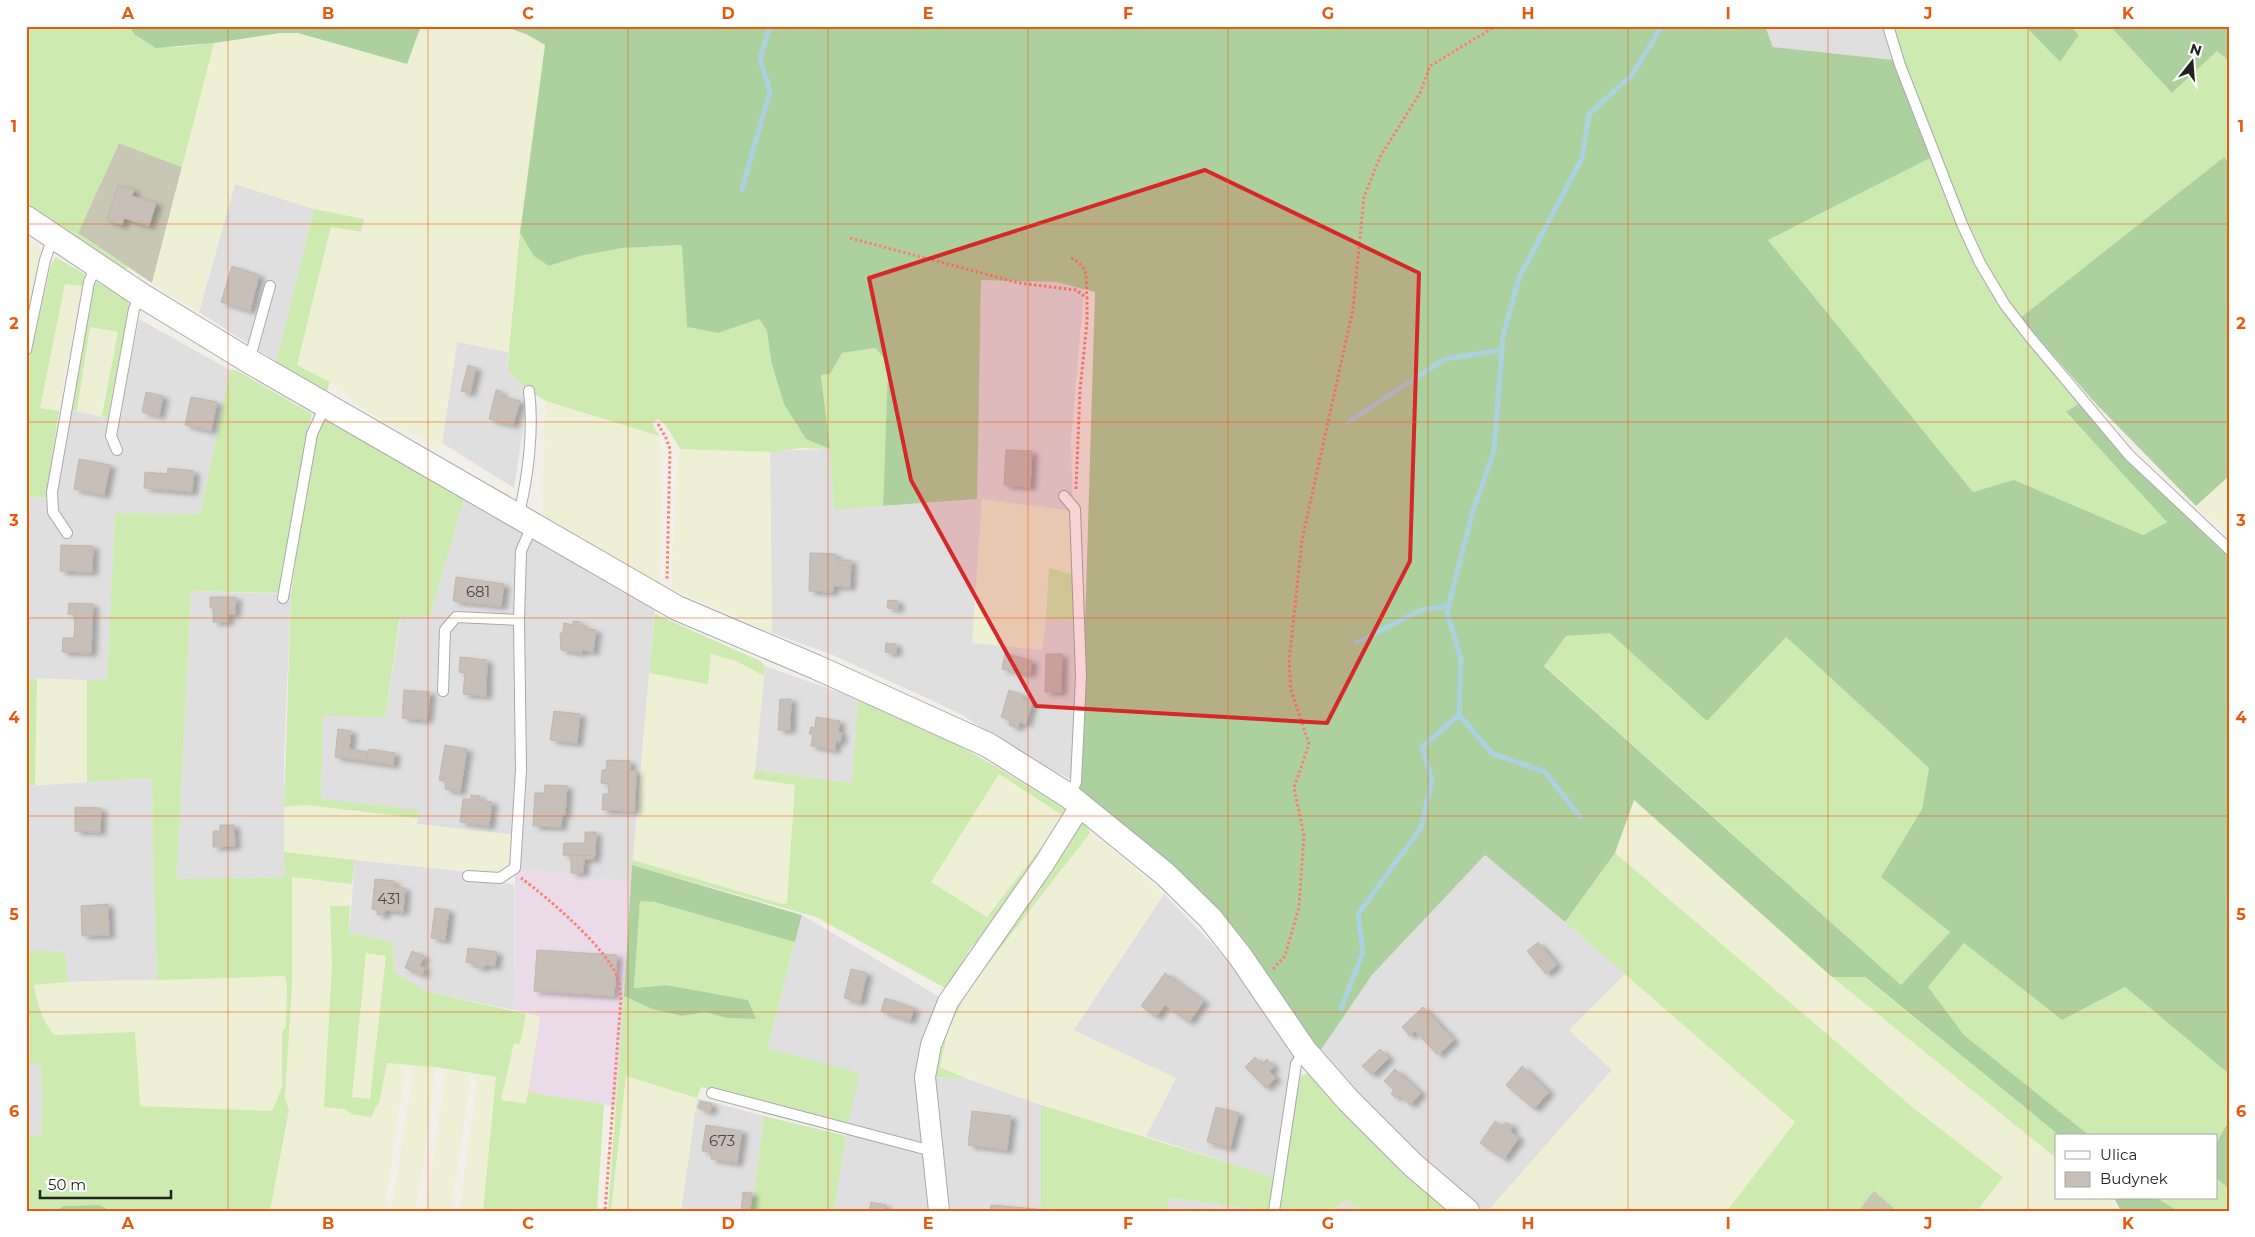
<svg xmlns="http://www.w3.org/2000/svg" width="2255" height="1237" font-family="Montserrat,sans-serif">
<style>
.residential{fill:#e0dfdf}
.industrial{fill:#ebdbe8}
.construction{fill:#c7c7b4}
.farmland{fill:#eef0d5}
.grass{fill:#cdebb0;fill-rule:evenodd}
.forest{fill:#add19e;fill-rule:evenodd}
.lines{fill:none;stroke-linecap:round;stroke-linejoin:round}
.stream{stroke:#aad3df;stroke-width:5}
.building{fill:#c7bfb8;stroke:#c4b6ab;filter:url(#shadow)}
.service-casing{stroke:#a9a9a9;stroke-width:12}
.minor-casing{stroke:#a9a9a9;stroke-width:22}
.tertiary-casing{stroke:#a9a9a9;stroke-width:26}
.path{stroke:#fa8072;stroke-width:3;stroke-dasharray:2.5 2.5;stroke-linecap:butt}
.service{stroke:#fff;stroke-width:10}
.minor{stroke:#fff;stroke-width:20}
.tertiary{stroke:#fff;stroke-width:24}
.marked{fill:#d62828;fill-opacity:0.2;stroke:#d62828;stroke-width:4;stroke-linejoin:round}
.grid{fill:none;stroke:#e8590c;stroke-width:1;stroke-opacity:0.55}
.labels{text-anchor:middle;stroke-width:5;stroke-linejoin:round;paint-order:stroke}
.number-label{font-size:15px;fill:#4b4948}
.neatline{fill:none;stroke:#e8590c;stroke-width:2}
.grid-label{font-size:16px;text-anchor:middle;font-weight:bold;fill:#e8590c}
</style>
<defs>
<filter id="shadow"><feDropShadow dx="5.5" dy="3" stdDeviation="2.5" flood-color="#0004"/></filter>
</defs>
<rect width="100%" height="100%" fill="#f2efe9"/>
<!-- residential -->
<g class="residential">
<polygon points="1765,26 1884,26 1894,60 1773,47"/>
<polygon points="235,184 314,209 277,362 199,312"/>
<polygon points="981,279 1056,282 1084,289 1071,441 1073,511 972,642 1042,650 1046,617 1079,622 1076,782 1020,754 961,714 833,655 772,633 770,451 830,449 834,510 976,499"/>
<polygon points="139,319 230,370 200,515 115,513 107,681 26,678 26,497 52,499 70,410 118,420"/>
<polygon points="457,342 508,352 507,370 529,391 514,488 442,443"/>
<polygon points="467,489 656,596 631,882 515,868 517,835 417,824 321,799 323,714 385,718 401,616 430,616"/>
<polygon points="191,591 291,594 284,758 285,877 177,880"/>
<polygon points="765,666 858,699 852,783 755,770"/>
<polygon points="152,778 153,869 157,980 68,982 65,952 26,950 26,786"/>
<polygon points="1485,855 1626,973 1569,1030 1612,1070 1488,1211 1467,1211 1314,1061 1372,975"/>
<polygon points="355,860 461,871 514,885 514,1010 425,991 394,972 393,942 349,933"/>
<polygon points="1164,894 1240,973 1305,1051 1296,1064 1278,1179 1146,1136 1176,1078 1073,1031"/>
<polygon points="802,915 948,1002 926,1077 968,1079 1041,1105 1041,1211 834,1211 847,1130 768,1048"/>
<polygon points="26,978 30,1032 29,1064 41,1065 42,1137 26,1134"/>
<polygon points="697,1098 764,1116 752,1211 681,1211"/>
<polygon points="1168,1198 1269,1211 1167,1211"/>
<polygon points="1349,1200 1360,1211 1329,1211"/>
</g>
<!-- industrial -->
<polygon class="industrial" points="515,868 631,882 624,1015 615,1108 604,1104 528,1092 540,1017 514,1010"/>
<!-- construction -->
<g class="construction">
<polygon points="119,143 182,167 152,283 78,233"/>
<polygon points="1874,1190 1897,1211 1858,1211"/>
</g>
<!-- farmland -->
<g class="farmland">
<polygon points="421,26 502,26 526,34 545,45 520,233 508,352 457,342 442,443 435,449 417,434 406,432 358,406 330,382 297,365 332,226 361,232 364,219 314,209 235,184 199,312 152,283 214,43 280,33 298,33 364,53 408,60"/>
<polygon points="26,238 44,251 26,327"/>
<polygon points="65,284 82,286 59,411 39,408"/>
<polygon points="90,326 119,332 102,416 77,411"/>
<polygon points="546,401 659,436 661,494 659,584 542,514"/>
<polygon points="705,448 770,451 772,633 671,588 678,454 681,449"/>
<polygon points="2229,476 2229,536 2196,506"/>
<polygon points="982,499 1073,511 1072,574 1049,568 1042,650 972,643"/>
<polygon points="710,654 736,661 764,676 753,779 795,785 787,903 782,904 633,860 649,673 707,684"/>
<polygon points="37,679 87,680 87,782 35,785"/>
<polygon points="999,774 1062,815 1053,832 987,917 931,881"/>
<polygon points="1633,800 1832,977 2056,1158 2056,1198 2108,1198 2121,1211 1977,1211 2002,1177 1917,1111 1615,853"/>
<polygon points="306,805 418,818 417,824 512,835 509,862 503,871 495,873 355,860 284,852 284,807"/>
<polygon points="1090,833 1117,853 1164,894 1073,1030 1176,1078 1146,1136 1041,1105 940,1067 947,1033 967,991"/>
<polygon points="291,877 352,884 350,906 330,906 332,964 324,1107 344,1109 352,1114 380,1100 387,1063 406,1065 384,1211 270,1211 288,1123 290,1105 285,1098 292,984"/>
<polygon points="366,952 386,955 370,1099 352,1098"/>
<polygon points="1626,973 1796,1122 1727,1211 1488,1211 1612,1070 1569,1030"/>
<polygon points="285,976 287,986 286,1027 282,1032 282,1087 272,1111 140,1106 135,1032 54,1035 45,1024 37,1003 34,985 68,982"/>
<polygon points="526,1014 540,1016 526,1104 501,1100 514,1042 520,1044"/>
<polygon points="414,1064 435,1067 423,1164 415,1211 392,1211"/>
<polygon points="446,1070 471,1074 451,1211 426,1211"/>
<polygon points="478,1074 497,1077 483,1211 460,1211"/>
<polygon points="626,1076 697,1098 681,1211 611,1211"/>
</g>
<!-- grass -->
<g class="grass">
<path d="M26,26H129C148,57 183,46 214,43L182,167L119,143L78,233L128,267L124,274L26,207Z"/>
<polygon points="1891,26 2025,26 2060,62 2079,35 2070,26 2110,26 2172,93 2217,51 2229,61 2229,164 2224,157 2020,318 1986,265 1932,142"/>
<polygon points="1930,158 1975,260 2080,403 2066,413 2168,521 2143,535 2014,481 1973,492 1768,240"/>
<polygon points="314,209 364,219 361,232 331,227 297,365 330,382 325,397 275,367"/>
<path d="M520,233L534,255L549,266L580,256L622,248L683,245L687,327L718,333L759,319L767,331L771,361L796,423L806,439L830,449L821,375L830,374L842,353L875,348L885,359L888,367L883,506L834,510L830,449L801,448L775,452L681,449C673,440 669,425 658,419L652,423L659,436L546,401L529,391L507,370Z"/>
<polygon points="55,257 86,275 82,286 65,284 40,408 59,411 46,498 26,497 26,375 50,268"/>
<polygon points="95,281 126,299 130,306 108,418 102,416 118,332 90,327 77,411 70,410 91,288"/>
<path d="M230,370H236L312,414L308,428L279,593L191,591L177,879L285,877L284,852L355,860L352,884L292,877V984L285,1098L289,1110L270,1211H112L99,1205L63,1206L56,1211H26V1134L42,1137L41,1065L29,1064L30,1032L26,950L65,952L68,982L34,985C37,1004 42,1020 54,1035L135,1032L140,1106L272,1111L282,1087V1032L286,1027L287,986L285,976L157,980L153,869L152,778L87,782V680H107L115,513L200,514Z"/>
<polygon points="326,416 465,496 430,616 400,617 385,718 323,715 321,799 419,810 418,818 306,805 284,807 291,594 310,461 320,424"/>
<polygon points="1049,568 1072,574 1075,621 1046,617"/>
<polygon points="655,614 760,661 765,666 764,676 736,661 711,654 708,684 649,673"/>
<polygon points="1610,632 1707,720 1786,637 1929,768 1922,809 1882,877 1950,932 1901,985 1544,665 1566,636"/>
<polygon points="26,678 37,679 35,785 26,786"/>
<path d="M858,699C929,724 1001,769 1065,809L1062,815L999,774L931,882L987,917L1053,832L989,932L971,947L947,989L816,917L632,865L633,860L782,904L787,903L795,785L753,779L755,770L852,783Z"/>
<polygon points="1084,821 1090,833 967,991 947,1033 940,1067 968,1079 933,1077 936,1057 953,1007 1079,824"/>
<polygon points="1615,853 1917,1111 2003,1177 1977,1211 1897,1211 1874,1191 1858,1211 1727,1211 1795,1122 1565,922"/>
<polygon points="640,900 653,902 795,942 768,1048 860,1073 847,1127 701,1087 697,1098 626,1076 611,1211 608,1211 624,996 652,1009 682,1016 705,1012 727,1018 756,1019 697,991 666,985 634,988"/>
<path d="M330,906H350L349,933L393,942L394,972L425,991L526,1014L520,1044L514,1043L501,1100L526,1104L528,1092L604,1104L597,1211H483L496,1077L435,1067L387,1063L380,1100L371,1117L352,1114L344,1109L324,1107L332,964ZM366,953L386,956L370,1099L352,1097Z"/>
<polygon points="1964,943 2062,1020 2125,987 2229,1074 2229,1121 2216,1143 2216,1136 2090,1136 1964,1035 1927,987"/>
<polygon points="1832,977 1864,977 2060,1136 2056,1136 2056,1158"/>
<polygon points="1308,1073 1313,1074 1455,1211 1360,1211 1348,1200 1329,1211 1278,1211 1297,1087 1301,1076"/>
<polygon points="1041,1105 1274,1177 1269,1211 1169,1198 1167,1211 1041,1211"/>
<polygon points="764,1116 846,1136 834,1211 752,1211"/>
<polygon points="2216,1178 2229,1189 2229,1211 2178,1211 2157,1198 2216,1198"/>
</g>
<!-- forest -->
<g class="forest">
<polygon points="129,26 421,26 407,64 298,33 280,33 214,43 156,48 135,35"/>
<path d="M502,26H1765L1773,47L1894,60L1930,158L1768,240L1973,492L2014,480L2143,535L2167,522L2066,412L2080,403L2149,480L2229,556V1074L2125,987L2062,1020L1964,943L1928,987L1964,1035L2090,1136H2060L1865,977H1832L1634,800L1615,853L1565,922L1485,855L1372,975L1319,1053L1080,793L1095,292L1056,282L981,280L977,499L883,506L888,367L885,359L875,348L842,353L830,374L821,375L830,449L806,439L784,404L771,361L767,331L759,319L718,333L687,327L682,245L622,248L580,256L549,266L534,256L520,233L545,45L526,34ZM1610,633L1707,721L1786,637L1929,768L1922,809L1881,877L1950,932L1901,985L1544,666L1566,636Z"/>
<polygon points="2025,26 2070,26 2079,35 2060,62"/>
<polygon points="2110,26 2229,26 2229,61 2217,51 2172,93"/>
<polygon points="2224,157 2229,164 2229,476 2196,506 2097,405 2020,318"/>
<polygon points="632,865 802,915 795,942 654,902 640,901 634,988 666,985 748,1000 756,1019 727,1018 705,1012 682,1016 652,1009 624,996"/>
<polygon points="2229,1121 2229,1189 2216,1178 2216,1143"/>
<polygon points="2114,1198 2157,1198 2178,1211 2121,1211"/>
<polygon points="99,1205 112,1211 56,1211 63,1206"/>
</g>
<g class="lines">
<!-- stream -->
<g class="stream">
<polyline points="742,189 770,91 760,59 770,26"/>
<polyline points="1348,422 1445,359 1502,350"/>
<polyline points="1356,643 1421,610 1448,606"/>
<polyline points="1459,715 1493,754 1545,772 1580,817"/>
<polyline points="1341,1009 1363,952 1358,914 1421,828 1432,780 1422,747 1459,715 1461,659 1447,612 1472,514 1494,451 1503,336 1519,278 1582,158 1589,114 1632,75 1662,26"/>
</g>
</g>
<!-- building -->
<g class="building">
<polygon points="118,185 134,190 132,196 156,203 149,226 124,218 122,225 107,220"/>
<polygon points="232,266 259,275 250,311 221,302"/>
<polygon points="468,365 476,368 470,393 461,391"/>
<polygon points="496,390 501,391 500,396 520,401 513,425 489,419"/>
<polygon points="146,392 163,396 159,416 142,412"/>
<polygon points="191,397 217,402 211,431 185,425"/>
<polygon points="1006,450 1032,451 1030,487 1004,485"/>
<polygon points="79,459 110,465 104,495 74,489"/>
<polygon points="168,468 194,471 192,492 144,488 145,472 167,474"/>
<polygon points="61,545 93,546 92,572 60,571"/>
<polygon points="810,553 836,554 836,560 851,560 850,587 833,586 833,592 809,591"/>
<polygon points="456,577 504,584 501,606 453,601"/>
<polygon points="210,597 236,597 235,614 228,614 228,622 213,622 213,608 210,608"/>
<polygon points="888,600 898,601 898,609 887,608"/>
<polygon points="69,603 93,604 91,653 62,652 63,638 74,638 75,614 68,614"/>
<polygon points="573,621 580,622 580,625 585,626 585,629 596,630 593,652 582,650 582,653 561,650 560,634 563,631 564,623 573,625"/>
<polygon points="886,643 896,644 896,653 885,652"/>
<polygon points="1005,653 1032,661 1030,674 1002,669"/>
<polygon points="1046,654 1062,654 1061,692 1045,692"/>
<polygon points="460,657 487,660 486,696 463,694 465,673 459,672"/>
<polygon points="404,690 430,692 427,720 402,718"/>
<polygon points="1009,690 1023,695 1022,699 1032,702 1026,724 1019,722 1018,728 1009,725 1010,720 1001,717"/>
<polygon points="780,699 791,699 790,730 778,730"/>
<polygon points="554,711 580,714 577,743 550,740"/>
<polygon points="816,717 840,721 838,732 842,733 840,742 836,741 835,750 811,746 813,734 809,734 811,727 815,728"/>
<polygon points="338,729 351,731 349,749 368,752 367,761 335,757"/>
<polygon points="445,745 467,749 460,792 445,789 446,782 439,780"/>
<polygon points="369,749 395,753 393,765 367,761"/>
<polygon points="607,760 630,761 630,771 636,771 635,811 602,810 603,794 608,794 609,784 601,783 602,770 606,770"/>
<polygon points="545,785 567,786 565,815 562,815 561,827 533,826 535,793 544,793"/>
<polygon points="471,795 480,796 479,800 492,802 489,826 460,822 463,799 471,799"/>
<polygon points="75,807 101,808 100,832 75,831"/>
<polygon points="220,825 234,825 235,846 213,847 213,831 220,831"/>
<polygon points="585,832 596,832 595,856 563,855 564,843 585,843"/>
<polygon points="571,855 594,856 594,859 584,859 583,873 571,873"/>
<polygon points="375,879 394,881 394,887 405,888 403,912 385,910 384,915 377,915 378,910 372,909"/>
<polygon points="108,904 109,935 82,936 81,906"/>
<polygon points="435,908 449,910 445,940 431,938"/>
<polygon points="1538,942 1557,965 1546,974 1527,951"/>
<polygon points="468,948 497,952 495,966 484,965 484,968 475,967 475,964 466,962"/>
<polygon points="537,950 617,955 614,996 534,991"/>
<polygon points="412,951 424,956 420,966 425,968 422,975 405,968"/>
<polygon points="851,969 867,973 860,1002 844,998"/>
<polygon points="1165,973 1204,1001 1189,1022 1165,1005 1156,1017 1141,1006"/>
<polygon points="885,998 914,1008 910,1021 881,1011"/>
<polygon points="1423,1007 1454,1040 1438,1055 1415,1031 1410,1036 1402,1027"/>
<polygon points="1380,1049 1389,1058 1372,1075 1362,1066"/>
<polygon points="1255,1057 1262,1064 1267,1059 1274,1067 1269,1071 1276,1078 1266,1088 1245,1067"/>
<polygon points="1522,1066 1549,1092 1534,1109 1506,1085"/>
<polygon points="1395,1069 1421,1093 1410,1105 1399,1095 1396,1098 1391,1094 1394,1090 1384,1081"/>
<polygon points="700,1101 712,1104 710,1112 698,1108"/>
<polygon points="1216,1107 1239,1113 1230,1148 1207,1142"/>
<polygon points="972,1111 1011,1116 1007,1150 968,1145"/>
<polygon points="1495,1121 1503,1126 1506,1122 1513,1126 1510,1131 1519,1138 1504,1159 1480,1143"/>
<polygon points="706,1125 742,1131 737,1163 711,1159 712,1152 702,1151"/>
<polygon points="743,1192 752,1193 750,1211 741,1211"/>
<polygon points="871,1202 886,1205 885,1211 869,1211"/>
<polygon points="991,1205 1036,1209 1035,1211 990,1211"/>
</g>
<g class="lines">
<defs>
<g id="service">
<polyline points="1888,26 1900,65 1962,224 1980,263 2005,305 2029,336 2129,455 2229,549"/>
<polyline points="26,350 45,260 53,237"/>
<polyline points="249,361 270,286"/>
<polyline points="117,450 111,436 134,309 141,295"/>
<polyline points="1064,496 1075,509 1081,676 1076,782 1069,796"/>
<path d="M518,517C528,479 534,429 529,391"/>
<polyline points="67,533 53,512 52,492 89,282 97,265"/>
<polyline points="283,598 312,434 325,406"/>
<polyline points="443,691 445,630 456,617 519,620"/>
<polyline points="468,876 500,878 515,868 521,770 519,620 521,551 532,526"/>
<polyline points="712,1093 932,1151"/>
<polyline points="1274,1211 1296,1064 1305,1051"/>
</g>
<polyline id="minor" points="939,1211 925,1077 931,1045 948,1002 1044,864 1081,805"/>
<polyline id="tertiary" points="26,218 141,295 249,361 677,608 816,667 988,745 1069,796 1165,874 1210,918 1240,956 1305,1051 1348,1100 1413,1165 1467,1211"/>
</defs>
<!-- service casing -->
<use href="#service" class="service-casing"/>
<!-- minor casing -->
<use href="#minor" class="minor-casing"/>
<!-- tertiary casing -->
<use href="#tertiary" class="tertiary-casing"/>
<!-- path -->
<g class="path">
<polyline points="850,238 1019,283 1076,290 1087,298 1087,322 1080,390 1076,489"/>
<path d="M1071,258C1091,268 1085,278 1087,297"/>
<polyline points="658,424 666,438 670,449 667,581"/>
<path d="M521,878C547,897 608,949 618,979C620,984 620,992 621,998L605,1211"/>
<polyline points="1273,969 1285,956 1299,907 1304,835 1294,788 1309,744 1291,690 1289,662 1302,540 1353,309 1364,197 1380,157 1420,93 1430,66 1496,26"/>
</g>
<!-- service -->
<use href="#service" class="service"/>
<!-- minor -->
<use href="#minor" class="minor"/>
<!-- tertiary -->
<use href="#tertiary" class="tertiary"/>
</g>
<!-- marked area -->
<path class="marked" d="M1205,170L1419,273L1410,561L1327,723L1036,706L911,480L869,278Z"/>
<!-- grid -->
<path class="grid" d="M228,26V1211M428,26V1211M628,26V1211M828,26V1211M1028,26V1211M1228,26V1211M1428,26V1211M1628,26V1211M1828,26V1211M2028,26V1211M26,224H2229M26,422H2229M26,618H2229M26,816H2229M26,1012H2229"/>
<g class="labels">
<!-- number labels -->
<g class="number-label">
<text x="478" y="597">681</text>
<text x="389" y="904">431</text>
<text x="722" y="1146">673</text>
</g>
</g>
<!-- border -->
<rect width="2255" height="1237" fill="none" stroke="#ffffff" stroke-width="55"/>
<!-- legend -->
<rect x="2055" y="1134" width="162" height="65" fill="#ffffff" stroke="#a7a7a7"/>
<rect x="2065" y="1151" width="25" height="8" fill="#ffffff" stroke="#a7a7a7"/>
<text x="2100" y="1160" font-size="15" fill="#222222">Ulica</text>
<rect x="2065" y="1172" width="25" height="15" fill="#c7bfb8" stroke="#a7a7a7"/>
<text x="2100" y="1184" font-size="15" fill="#222222">Budynek</text>
<!-- north arrow -->
<g transform="translate(2192 62) rotate(17)" stroke="#ffffff" stroke-width="4" paint-order="stroke">
<path d="M0-4L9 19L0 12L-9 19Z" fill="#222222"/>
<text y="-8" font-size="14" font-weight="bold" text-anchor="middle" fill="#222222">N</text>
</g>
<!-- scale -->
<path d="M40 1190v8h131v-8" fill="none" stroke="#222222" stroke-width="2.5"/>
<text x="48" y="1190" font-size="15" fill="#222222" stroke="#ffffff" stroke-width="4" paint-order="stroke">50 m</text>
<rect x="28" y="28" width="2200" height="1182" class="neatline"/>
<g class="grid-label">
<text x="128" y="19">A</text>
<text x="328" y="19">B</text>
<text x="528" y="19">C</text>
<text x="728" y="19">D</text>
<text x="928" y="19">E</text>
<text x="1128" y="19">F</text>
<text x="1328" y="19">G</text>
<text x="1528" y="19">H</text>
<text x="1728" y="19">I</text>
<text x="1928" y="19">J</text>
<text x="2128" y="19">K</text>
<text x="14" y="132">1</text>
<text x="2241" y="132">1</text>
<text x="14" y="329">2</text>
<text x="2241" y="329">2</text>
<text x="14" y="526">3</text>
<text x="2241" y="526">3</text>
<text x="14" y="723">4</text>
<text x="2241" y="723">4</text>
<text x="14" y="920">5</text>
<text x="2241" y="920">5</text>
<text x="14" y="1117">6</text>
<text x="2241" y="1117">6</text>
<text x="128" y="1229">A</text>
<text x="328" y="1229">B</text>
<text x="528" y="1229">C</text>
<text x="728" y="1229">D</text>
<text x="928" y="1229">E</text>
<text x="1128" y="1229">F</text>
<text x="1328" y="1229">G</text>
<text x="1528" y="1229">H</text>
<text x="1728" y="1229">I</text>
<text x="1928" y="1229">J</text>
<text x="2128" y="1229">K</text>
</g>
</svg>
